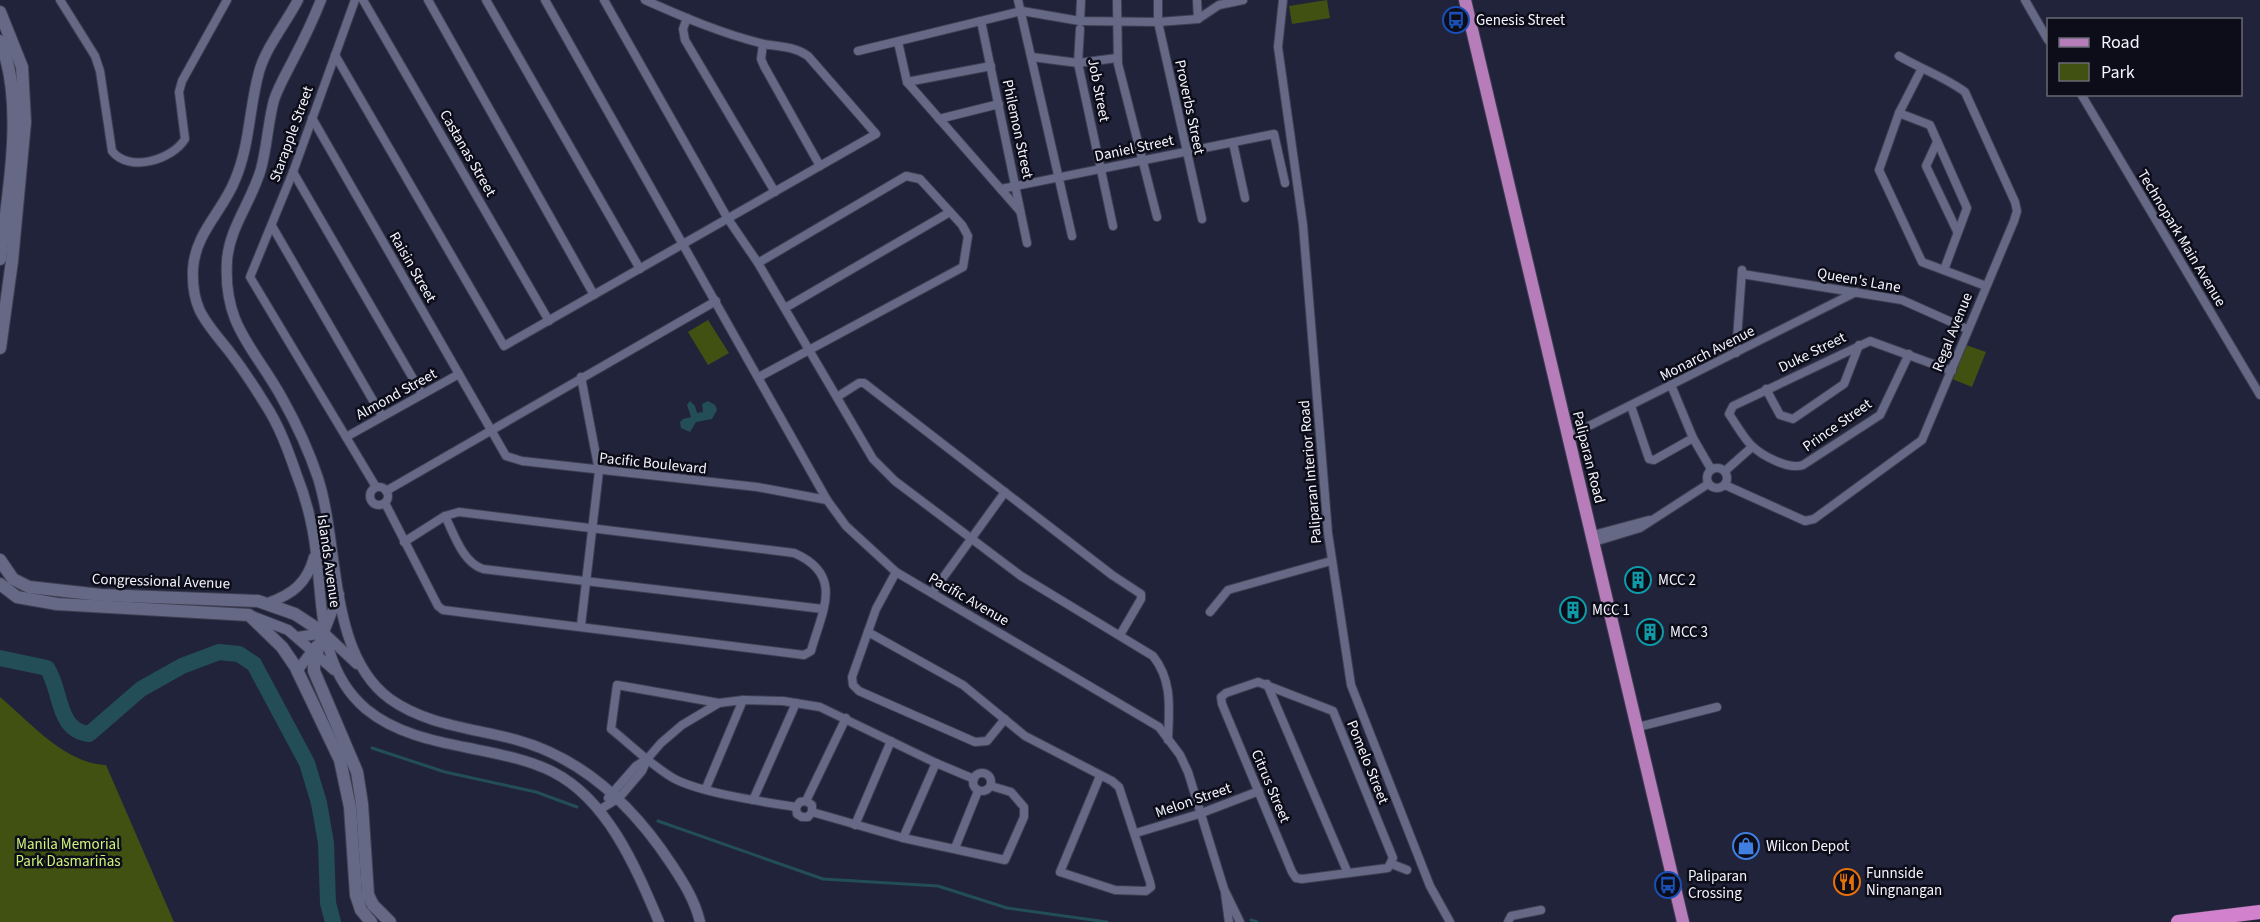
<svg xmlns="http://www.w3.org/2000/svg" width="2260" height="922" font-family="'Source Sans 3',sans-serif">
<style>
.green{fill:#405112}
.water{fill:#234e57}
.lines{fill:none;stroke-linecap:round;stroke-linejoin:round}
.stream{stroke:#234e57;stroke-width:3}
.river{stroke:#234e57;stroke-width:16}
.minor-casing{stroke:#3e3f52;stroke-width:10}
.tertiary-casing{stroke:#3e3f52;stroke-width:12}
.secondary-casing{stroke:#3e3f52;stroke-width:14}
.primary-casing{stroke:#3e3f52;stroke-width:14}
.trunk-casing{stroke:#3e3f52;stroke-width:15}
.minor{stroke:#656985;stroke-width:8}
.tertiary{stroke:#656985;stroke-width:10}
.secondary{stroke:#656985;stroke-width:12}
.primary{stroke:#b77cba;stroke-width:12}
.trunk{stroke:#d282cc;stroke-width:14}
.labels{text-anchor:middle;stroke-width:5;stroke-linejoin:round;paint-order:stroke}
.poi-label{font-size:15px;fill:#f3f4fe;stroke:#0c0d18;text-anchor:start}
.street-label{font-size:15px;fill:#f3f4fe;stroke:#0c0d18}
.park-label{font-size:15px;fill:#cff47a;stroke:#0c0d18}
</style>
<rect width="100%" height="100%" fill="#21233b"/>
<!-- green -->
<g class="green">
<polygon points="1327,0 1330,18 1292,24 1289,6"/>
<polygon points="708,320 729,353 708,365 688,332"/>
<polygon points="1966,345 1986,352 1972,387 1952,379"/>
<path d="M0,697C30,722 64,763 106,765L174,922H0Z"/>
</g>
<!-- water -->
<polygon class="water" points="690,401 695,406 697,413 703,412 702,404 708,401 715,405 717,410 712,419 696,422 690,432 681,428 680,422 683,419 691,417 687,405"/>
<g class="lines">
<!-- stream -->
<g class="stream">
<polyline points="372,748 445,772 536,792 577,807"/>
<polyline points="658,821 823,879 938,886 1007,908 1107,922"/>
<polyline points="1251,920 1257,922"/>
</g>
<!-- river -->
<path class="river" d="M0,658L47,668C62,690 56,730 89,734L141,689L182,666L219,652L239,654L254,664L307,763L319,803L326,843L328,903L333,922"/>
<defs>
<g id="minor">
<path d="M60,0L95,56L100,71L112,151C129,173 172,160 185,139L179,92L182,81L227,0"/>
<polyline points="355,0 293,172 250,277 376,487"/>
<polyline points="363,0 549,321"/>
<polyline points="428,0 594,295"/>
<polyline points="486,0 640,269"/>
<polyline points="545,0 827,500 846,526 896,572 1159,727 1180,755 1188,772 1224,889 1240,922"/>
<path d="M604,0L728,219L758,263L873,459L895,481L1021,576L1153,656C1173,681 1169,709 1168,740"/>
<polyline points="1018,0 1072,236"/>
<polyline points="1117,0 1118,64 1157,217"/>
<polyline points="1158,0 1158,22 1202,219"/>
<polyline points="1197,0 1198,19"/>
<polyline points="1283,0 1278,47 1303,225 1328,533 1351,685 1430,886 1450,922"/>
<polyline points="2025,0 2048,40"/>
<polyline points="687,18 683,29 685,40 775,192"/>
<polyline points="981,21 1027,243"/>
<polyline points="1080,21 1081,0"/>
<polyline points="1080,29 1078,63 1113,226"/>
<polyline points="898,42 907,82 1020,211"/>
<polyline points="763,44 761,59 764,66 820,166"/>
<polyline points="858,51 1022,11 1080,21 1158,22 1198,19 1219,5 1243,0"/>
<path d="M335,55L504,346L876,134L808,56C794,46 779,47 764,44C723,34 683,17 645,0"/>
<polyline points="1032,57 1078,63 1117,58"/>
<polyline points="1921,70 1899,113 1879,170 1922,262 1986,286"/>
<polyline points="907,82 991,66"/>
<polyline points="2081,94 2260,395"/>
<polyline points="1899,113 1930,125 1967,208 1944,270"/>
<polyline points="312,118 506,456 522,461 757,487 827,500"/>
<polyline points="939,119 999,104"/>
<polyline points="1937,142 1926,166 1957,231"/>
<polyline points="1233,143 1245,198"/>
<polyline points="293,172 422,394"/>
<polyline points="1001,189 1274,134 1285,183"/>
<polyline points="272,226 382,416"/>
<polyline points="758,263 906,176 920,179 962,225 968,236 963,267 759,377"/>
<polyline points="1742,274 1902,300 1967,329"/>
<polyline points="785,308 950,212"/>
<polyline points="1736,353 1742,270"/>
<path d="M1909,354L1880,415L1803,465C1789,470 1762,456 1751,445C1743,437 1736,424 1729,414L1733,406L1870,341L1952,371"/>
<polyline points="1671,385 1693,438 1711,469"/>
<polyline points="1766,389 1780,415 1793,419 1844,384 1859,345"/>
<polyline points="837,397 859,383 864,383 1112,575 1141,594 1141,599 1120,635"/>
<polyline points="1631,406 1649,459 1654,460 1693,438"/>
<polyline points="1569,436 1856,292"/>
<polyline points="346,437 459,374"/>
<circle cx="1717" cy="478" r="10"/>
<polyline points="1725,471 1752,447"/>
<path d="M1725,485L1805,521L1814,519L1922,440L2014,221L2017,211L2015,202L1965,92C1945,77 1921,69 1899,56"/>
<circle cx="379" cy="496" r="9"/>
<polyline points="386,491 716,301"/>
<path d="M385,503L438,606L443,610L804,655L811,651C822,611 845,575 794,553L459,512L445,516L404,542"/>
<path d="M445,516C454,534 463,563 483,569L823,609"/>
<polyline points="1593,535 1649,520"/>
<polyline points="1594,542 1640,528 1708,484"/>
<polyline points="896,572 876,609 852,677 853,685 859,691 975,742 987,741 1005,719"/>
<polyline points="932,593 1005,492"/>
<polyline points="1210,612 1228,590 1331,561"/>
<polyline points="581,625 599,471 581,377"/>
<polyline points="868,632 963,685 1025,736 1112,781 1119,787 1150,882 1151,887 1146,891 1115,890 1060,872 1100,776"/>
<polygon points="1258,682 1333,711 1393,858 1388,868 1302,879 1296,878 1292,872 1222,704 1221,697 1226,693"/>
<polyline points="1267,684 1347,871"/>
<path d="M719,703L617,685L611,729C631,745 651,765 673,778C700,793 764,802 796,807"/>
<polyline points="1638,727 1717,707"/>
<circle cx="982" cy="782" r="9"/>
<polyline points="706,788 743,700"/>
<polyline points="608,798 636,766 648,758"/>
<polyline points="753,800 796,703"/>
<polyline points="806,801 812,805 812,812 808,817 802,817 797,814 796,807 800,802 806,801 846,718"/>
<polyline points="599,810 619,798 642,771 648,758 661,743 682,725 719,703 743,700 783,701 820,707 936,763 974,779"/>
<polyline points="812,812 903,838 1005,860 1024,817 1024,807 1011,792 991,786"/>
<polyline points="855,825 891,741"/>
<polyline points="1136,833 1199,814 1259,791"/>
<polyline points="903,838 936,763"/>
<polyline points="955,848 978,791"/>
<polyline points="1392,864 1407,870"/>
<polyline points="1225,893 1229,922"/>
<polyline points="1508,922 1511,916 1541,910"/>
</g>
<g id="tertiary">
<path d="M298,0C286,23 266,47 259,72C249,108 250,145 235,180C223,211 195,233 193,269C191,309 206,322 229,351C242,368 254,386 265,404C279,425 288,450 296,473C306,498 313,526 316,553C323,609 319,669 366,709C395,733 433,741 469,748C498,754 527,759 553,772C608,800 636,868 659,922"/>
<path d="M321,0C313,20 304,39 294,58C287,72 279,85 274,100C268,122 267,147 261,169C252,201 229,228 227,261C223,326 254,347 282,398C296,423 309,451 318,478C340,547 328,654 390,699C428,726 474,728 517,740C585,759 634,807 672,865C684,883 695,901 700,922"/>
<path d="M268,603C293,594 307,583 314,557"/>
<polyline points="249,615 288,630 334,670"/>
<polyline points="324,632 339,594"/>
<polyline points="325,634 357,664"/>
<polyline points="298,637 324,633"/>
<polyline points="297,671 316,646"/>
</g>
<g id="secondary">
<polyline points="0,12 22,67 25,122 12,261 0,348"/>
<path d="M0,41C26,101 8,196 0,259"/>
<polyline points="0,560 13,579 29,587 101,595 258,601 295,614 324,633 314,660 314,671 357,772 362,804 368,895 373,905 390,922"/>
<polyline points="0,584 17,597 57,604 249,615 282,647 295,666 340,760 350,807 356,895 361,910 371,922"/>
</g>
<polyline id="primary" points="1465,0 1683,922"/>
<polyline id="trunk" points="2178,922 2260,912"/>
</defs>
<!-- minor casing -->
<use href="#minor" class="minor-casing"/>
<!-- tertiary casing -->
<use href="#tertiary" class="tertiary-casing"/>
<!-- secondary casing -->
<use href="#secondary" class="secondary-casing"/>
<!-- primary casing -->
<use href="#primary" class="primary-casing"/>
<!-- trunk casing -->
<use href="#trunk" class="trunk-casing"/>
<!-- minor -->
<use href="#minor" class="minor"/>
<!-- tertiary -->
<use href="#tertiary" class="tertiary"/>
<!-- secondary -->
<use href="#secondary" class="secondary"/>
<!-- primary -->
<use href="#primary" class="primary"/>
<!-- trunk -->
<use href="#trunk" class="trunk"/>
</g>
<!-- icons -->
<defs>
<symbol id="bus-ring" viewBox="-11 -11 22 22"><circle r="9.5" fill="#0c0d18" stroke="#1a4fb4" stroke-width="1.5"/><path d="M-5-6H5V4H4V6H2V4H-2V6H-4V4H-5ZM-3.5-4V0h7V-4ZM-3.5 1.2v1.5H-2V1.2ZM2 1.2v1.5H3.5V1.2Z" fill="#1a4fb4"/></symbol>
<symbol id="building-ring" viewBox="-11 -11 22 22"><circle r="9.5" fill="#0c0d18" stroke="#0f9aa8" stroke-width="1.5"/><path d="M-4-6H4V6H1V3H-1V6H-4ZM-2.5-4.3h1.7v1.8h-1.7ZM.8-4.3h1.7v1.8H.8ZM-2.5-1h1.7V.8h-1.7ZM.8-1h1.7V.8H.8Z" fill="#0f9aa8"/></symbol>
<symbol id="shop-ring" viewBox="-11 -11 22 22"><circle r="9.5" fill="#0c0d18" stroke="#3f7fe0" stroke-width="1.5"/><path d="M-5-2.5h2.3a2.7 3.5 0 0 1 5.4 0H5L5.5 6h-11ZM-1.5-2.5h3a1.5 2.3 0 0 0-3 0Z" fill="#3f7fe0"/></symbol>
<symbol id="restaurant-ring" viewBox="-11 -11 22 22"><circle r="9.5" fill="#0c0d18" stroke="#e8710a" stroke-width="1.5"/><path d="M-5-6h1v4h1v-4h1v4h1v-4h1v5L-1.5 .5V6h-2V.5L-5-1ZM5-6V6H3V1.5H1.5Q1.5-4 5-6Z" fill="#e8710a"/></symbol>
</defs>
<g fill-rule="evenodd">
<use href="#bus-ring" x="1441" y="5" width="30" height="30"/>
<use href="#building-ring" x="1623" y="565" width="30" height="30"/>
<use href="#building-ring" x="1558" y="595" width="30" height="30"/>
<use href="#building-ring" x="1635" y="617" width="30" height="30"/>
<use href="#shop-ring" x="1731" y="831" width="30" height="30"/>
<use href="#restaurant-ring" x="1832" y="867" width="30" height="30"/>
<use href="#bus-ring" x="1653" y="870" width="30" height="30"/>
</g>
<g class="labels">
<!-- poi labels -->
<g class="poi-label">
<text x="1476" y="25">Genesis Street</text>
<text x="1658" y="585">MCC 2</text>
<text x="1592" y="615">MCC 1</text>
<text x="1670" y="637">MCC 3</text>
<text x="1766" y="851">Wilcon Depot</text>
<text x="1866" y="878">Funnside<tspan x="1866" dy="17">Ningnangan</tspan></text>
<text x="1688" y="881">Paliparan<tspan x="1688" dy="17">Crossing</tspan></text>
</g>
<!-- street labels -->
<g class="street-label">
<text transform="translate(1099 90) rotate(79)" y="5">Job Street</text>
<text transform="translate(1190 107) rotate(78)" y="5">Proverbs Street</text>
<text transform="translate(1018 129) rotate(78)" y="5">Philemon Street</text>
<text transform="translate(291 134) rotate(-70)" y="5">Starapple Street</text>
<text transform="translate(1134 148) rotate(-12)" y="5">Daniel Street</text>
<text transform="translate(468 153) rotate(60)" y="5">Castanas Street</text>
<text transform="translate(2182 238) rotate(59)" y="5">Technopark Main Avenue</text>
<text transform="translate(413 267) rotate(60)" y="5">Raisin Street</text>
<text transform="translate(1859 280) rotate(10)" y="5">Queen's Lane</text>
<text transform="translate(1952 332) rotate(-68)" y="5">Regal Avenue</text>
<text transform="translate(1812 352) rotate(-26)" y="5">Duke Street</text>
<text transform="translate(1707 353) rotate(-27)" y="5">Monarch Avenue</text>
<text transform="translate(396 394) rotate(-29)" y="5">Almond Street</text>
<text transform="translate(1837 425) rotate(-35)" y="5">Prince Street</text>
<text transform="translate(1589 457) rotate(76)" y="5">Paliparan Road</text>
<text transform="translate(653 463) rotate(6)" y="5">Pacific Boulevard</text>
<text transform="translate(1310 472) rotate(-95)" y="5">Paliparan Interior Road</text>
<text transform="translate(329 561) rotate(82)" y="5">Islands Avenue</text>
<text transform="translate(161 581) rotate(2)" y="5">Congressional Avenue</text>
<text transform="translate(969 599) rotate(30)" y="5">Pacific Avenue</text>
<text transform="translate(1368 762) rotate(68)" y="5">Pomelo Street</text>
<text transform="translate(1271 786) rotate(67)" y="5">Citrus Street</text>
<text transform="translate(1193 800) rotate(-19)" y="5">Melon Street</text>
</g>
<!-- park labels -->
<g class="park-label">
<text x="68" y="849">Manila Memorial<tspan x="68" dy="17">Park Dasmariñas</tspan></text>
</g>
</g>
<!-- legend -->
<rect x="2047" y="18" width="195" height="78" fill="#0c0d18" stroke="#686974" stroke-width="1.5"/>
<rect x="2059" y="38" width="30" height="9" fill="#b77cba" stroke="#686974" stroke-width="1.5"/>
<text x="2101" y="48" font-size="18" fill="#f3f4fe">Road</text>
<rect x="2059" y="63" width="30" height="18" fill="#405112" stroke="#686974" stroke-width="1.5"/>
<text x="2101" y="78" font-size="18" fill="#f3f4fe">Park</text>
</svg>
